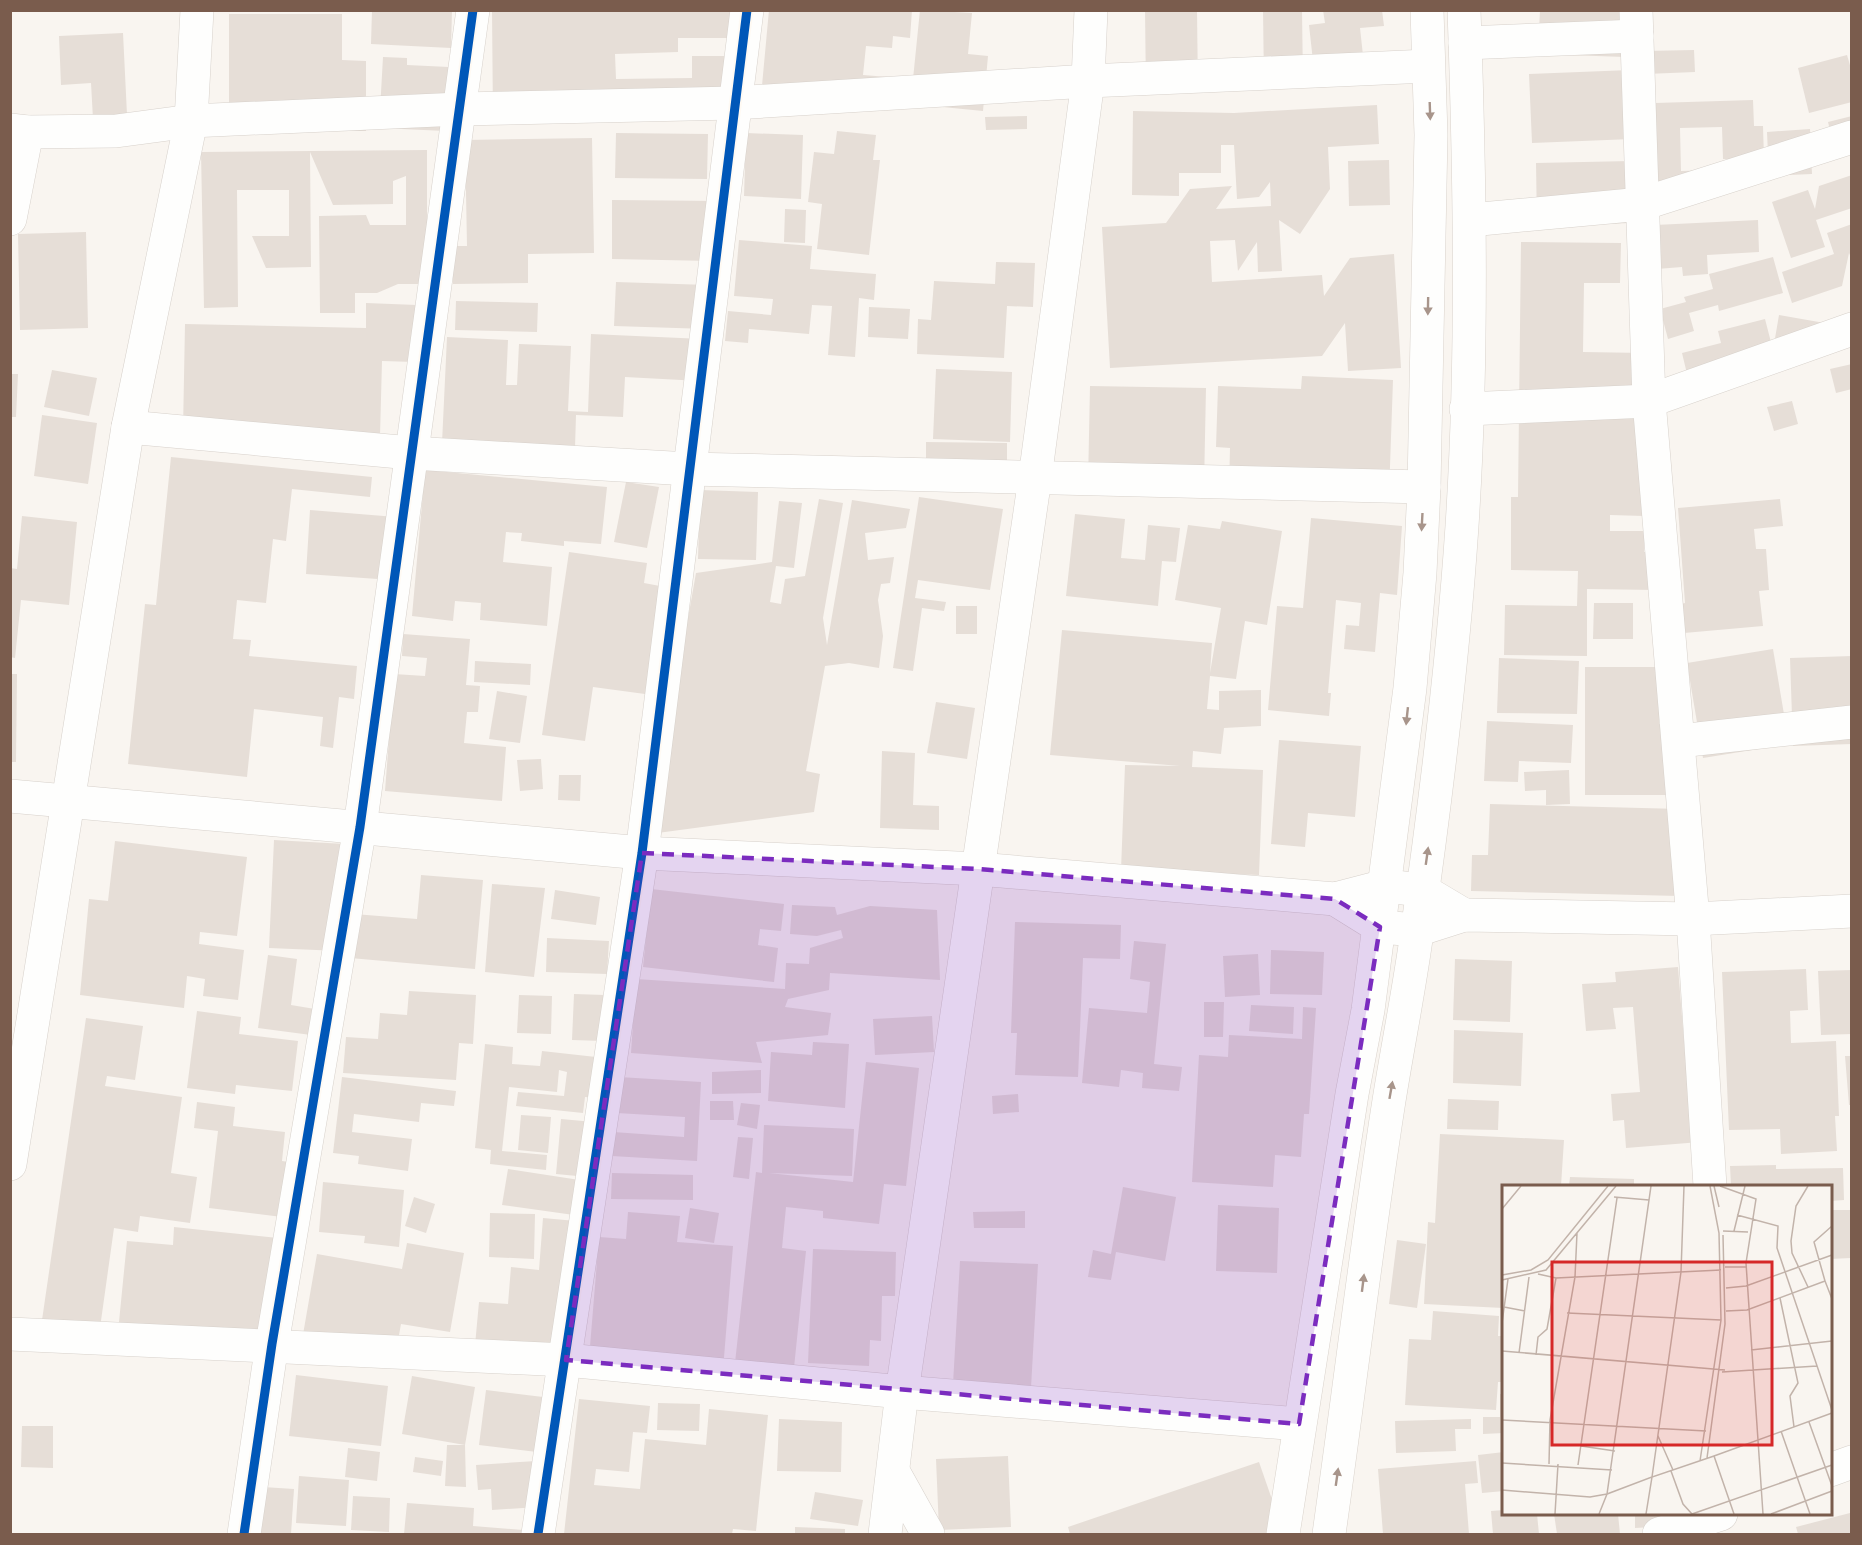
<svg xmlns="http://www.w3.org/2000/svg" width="1862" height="1545" font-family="Quicksand,sans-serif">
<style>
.building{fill:#e6ded7}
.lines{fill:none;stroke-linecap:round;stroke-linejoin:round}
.street-casing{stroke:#d7d1cb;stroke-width:34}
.secondary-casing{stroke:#d9d2cb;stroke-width:34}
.street{stroke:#fefefd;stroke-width:33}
.secondary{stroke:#fefefd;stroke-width:33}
.cycleway-casing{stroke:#fffaf3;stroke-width:13}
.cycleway{stroke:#0057b8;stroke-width:9}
.oneway{fill:#a8958b}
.marked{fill:#7b2cbf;fill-opacity:0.2;stroke:#7b2cbf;stroke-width:4.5;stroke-dasharray:12 8;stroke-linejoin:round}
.inset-road{fill:none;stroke:#c2b3aa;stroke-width:1.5}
.view{fill:#d62828;fill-opacity:0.15;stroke:#d62828;stroke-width:3}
.inset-edge{fill:none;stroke:#7a5c4d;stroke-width:3}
</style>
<rect width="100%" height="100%" fill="#f9f5f0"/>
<!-- building -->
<g class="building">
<polygon points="372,10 452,10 451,48 371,44"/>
<polygon points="492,10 741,10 742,38 678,38 678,52 615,54 616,79 692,78 692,56 731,56 733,117 493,121"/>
<polygon points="769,10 912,10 910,38 893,36 892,48 866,46 863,75 913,79 920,10 972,13 968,54 988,56 983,111 831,96 760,107"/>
<polygon points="1145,10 1197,10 1198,92 1146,92"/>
<polygon points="1263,10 1302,10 1303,82 1264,83"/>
<polygon points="1323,10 1382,10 1384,26 1360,28 1366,83 1316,88 1309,25 1325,23"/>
<polygon points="1540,10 1627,10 1625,57 1538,54"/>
<polygon points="229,14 342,14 342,60 366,61 366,131 229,131"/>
<polygon points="123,33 128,135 94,137 91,83 61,85 59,36"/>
<polygon points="1694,50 1695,72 1646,74 1645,51"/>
<polygon points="1847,55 1852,72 1852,102 1809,113 1798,68"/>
<polygon points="383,57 407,58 407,65 449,67 446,131 379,128"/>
<polygon points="1630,70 1632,139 1532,143 1529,74"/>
<polygon points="1753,100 1754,126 1763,126 1764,159 1723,159 1722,127 1680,128 1681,171 1714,170 1658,195 1655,103"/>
<polygon points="1377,105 1379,144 1328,147 1330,189 1300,234 1279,220 1282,271 1258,272 1257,242 1238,271 1235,240 1210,241 1212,282 1322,275 1324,296 1350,258 1394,254 1401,368 1348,371 1345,323 1322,356 1110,368 1102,227 1166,223 1190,189 1232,186 1216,209 1271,206 1270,182 1259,197 1237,199 1234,145 1221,145 1221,173 1179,173 1179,196 1132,195 1133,111 1234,113"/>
<polygon points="1027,116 1027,129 986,130 985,117"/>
<polygon points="1852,116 1852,149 1836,153 1828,122"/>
<polygon points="1810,129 1812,174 1769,176 1767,132"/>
<polygon points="837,131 876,135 873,160 880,160 869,255 817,249 822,204 808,202 814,152 834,154"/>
<polygon points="616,133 708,134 707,179 615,178"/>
<polygon points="746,133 803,135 801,199 744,196"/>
<polygon points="592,138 594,253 528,254 528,283 453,284 453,246 467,246 465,140"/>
<polygon points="427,150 427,284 398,284 377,293 355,293 355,313 320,313 319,216 366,215 370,225 406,225 406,176 393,181 393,204 333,205 310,152 311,267 266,268 252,236 289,236 289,190 237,190 238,307 204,308 201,152"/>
<polygon points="1389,160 1390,205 1349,206 1348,161"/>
<polygon points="1631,161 1632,223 1537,226 1536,163"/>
<polygon points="1852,175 1852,208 1816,220 1825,247 1791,258 1772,202 1808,190 1815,209 1819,186"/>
<polygon points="612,200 721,201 712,261 612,259"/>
<polygon points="785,209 806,210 805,243 784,242"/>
<polygon points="1758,220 1759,252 1707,255 1708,274 1683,276 1682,267 1657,269 1655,225"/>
<polygon points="1852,224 1852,260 1849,253 1842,286 1792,303 1782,272 1834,254 1827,233"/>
<polygon points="86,232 88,328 20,330 18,234"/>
<polygon points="739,240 812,246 810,269 876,274 874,300 859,298 855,357 828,355 832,306 812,305 809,334 749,329 748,343 725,341 728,311 771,315 773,299 734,296"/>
<polygon points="1521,242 1621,243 1620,283 1584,283 1583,352 1645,353 1644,516 1610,515 1610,531 1644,531 1644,552 1655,552 1655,590 1587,589 1587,656 1504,655 1505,605 1577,606 1578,571 1511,570 1511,497 1518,497"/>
<polygon points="1773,257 1783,293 1719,311 1718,305 1689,313 1694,331 1668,339 1660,309 1686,302 1684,297 1713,289 1709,274"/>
<polygon points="996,262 1035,263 1033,307 1007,306 1004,358 917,354 918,319 931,320 934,281 995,284"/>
<polygon points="616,282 708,285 707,329 614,326"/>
<polygon points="456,301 538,303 537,332 455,330"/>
<polygon points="366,303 417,305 415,362 382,361 380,436 183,430 185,324 366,328"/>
<polygon points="869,307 910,309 908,339 868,337"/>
<polygon points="1850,314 1852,332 1819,343 1817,354 1769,370 1771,357 1688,378 1682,353 1721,343 1718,331 1765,319 1773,350 1779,315 1836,325 1849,321"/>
<polygon points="591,334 703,339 700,381 625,377 623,417 576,415 575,448 442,443 447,337 508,340 506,385 517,385 519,344 571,346 568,411 588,412"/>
<polygon points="1852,364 1852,389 1836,393 1830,369"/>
<polygon points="936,369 1012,372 1010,442 933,439"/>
<polygon points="52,370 97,378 89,416 44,407"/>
<polygon points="10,374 18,374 16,417 10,417"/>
<polygon points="1302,376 1393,380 1389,495 1229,489 1230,448 1216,447 1218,386 1301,389"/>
<polygon points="1090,386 1206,388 1204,486 1088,484"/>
<polygon points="1792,401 1798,424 1774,431 1767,407"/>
<polygon points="42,415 97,423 88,484 34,476"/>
<polygon points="926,442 1007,443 1007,474 857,457 926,458"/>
<polygon points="171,457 372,477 370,497 292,489 286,541 273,539 266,603 237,600 233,639 251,640 249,656 357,666 354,699 339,697 333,748 320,746 323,717 254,709 247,777 128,764 145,604 156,605"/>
<polygon points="425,470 607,487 601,544 564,541 564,546 521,541 522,533 506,532 503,562 552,567 547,626 480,620 481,603 455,601 453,621 412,616"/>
<polygon points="626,482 659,487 647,548 614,542"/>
<polygon points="700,490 758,492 756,560 698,559"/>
<polygon points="919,497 1003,509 990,590 918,580 915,598 946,602 944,611 922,608 913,671 893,668"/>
<polygon points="819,499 843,503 823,618 827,645 852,500 910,509 906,528 865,533 868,560 894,557 890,583 881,584 878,600 883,636 879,668 849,663 825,666 806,771 820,774 814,812 650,834 696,573 772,562 779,501 802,503 794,568 776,566 770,602 781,604 785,579 805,576"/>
<polygon points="1780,499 1783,526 1754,529 1756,549 1766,549 1769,590 1759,591 1763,626 1684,633 1681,604 1685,603 1678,508"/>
<polygon points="310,510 396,517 392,580 306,574"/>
<polygon points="1075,514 1125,519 1121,558 1145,560 1148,525 1180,528 1176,562 1162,561 1158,606 1066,596"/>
<polygon points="22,516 77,522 69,605 21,600 15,658 10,657 10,568 17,569"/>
<polygon points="1311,518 1402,526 1397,595 1380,593 1375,652 1344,649 1346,625 1359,626 1361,603 1336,600 1328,693 1331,693 1329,716 1268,710 1277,606 1303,608"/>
<polygon points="1222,521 1282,531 1267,625 1245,621 1236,679 1210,676 1207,709 1219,710 1219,691 1261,690 1261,726 1224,728 1221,754 1193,751 1192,767 1263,770 1259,875 1121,870 1125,765 1180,766 1050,755 1062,630 1212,643 1210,673 1221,608 1175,600 1188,525 1220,529"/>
<polygon points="569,552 647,563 644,583 660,586 645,694 593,687 585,741 542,735"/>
<polygon points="1594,603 1633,603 1633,639 1593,639"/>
<rect x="956" y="606" width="21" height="28"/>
<polygon points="403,634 470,639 466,685 480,686 478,712 467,712 464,743 506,747 502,801 385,791 394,674 425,676 427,658 402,656"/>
<polygon points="1773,649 1789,744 1703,758 1687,663"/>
<polygon points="1852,656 1852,744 1793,746 1790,658"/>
<polygon points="1499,658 1579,661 1577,714 1497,713"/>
<polygon points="475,661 531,664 530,685 474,682"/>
<polygon points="1585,667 1659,667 1659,724 1671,724 1671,795 1585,795"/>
<polygon points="10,674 17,674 16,762 10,762"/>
<polygon points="497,691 527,696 520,743 489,739"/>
<polygon points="936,702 975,708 967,759 927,753"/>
<polygon points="1487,721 1573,725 1571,763 1519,761 1518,782 1484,781"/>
<polygon points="1279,740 1361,746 1355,817 1308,813 1305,847 1271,844"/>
<polygon points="882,751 915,753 913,805 939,806 939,830 880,828"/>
<polygon points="541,759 543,789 520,791 517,760"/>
<polygon points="1569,770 1570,804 1546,805 1546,790 1525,791 1524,772"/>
<polygon points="559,775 581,775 580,801 558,800"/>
<polygon points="1490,804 1681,809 1679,896 1471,891 1472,855 1488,855"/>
<polygon points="274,840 345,844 340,951 269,948"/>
<polygon points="115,841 247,857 237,936 200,932 199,944 244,950 238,1000 203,996 205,979 187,976 184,1008 80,995 89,899 108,901"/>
<polygon points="421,875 483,880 475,969 350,958 354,914 417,919"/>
<polygon points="492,884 545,888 534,977 485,972"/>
<polygon points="651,889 784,904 781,931 760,929 758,945 778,948 774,982 643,967"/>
<polygon points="555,890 600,897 596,925 551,919"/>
<polygon points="792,905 835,907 837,915 870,906 937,910 940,980 830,973 829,990 788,999 785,1007 831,1013 828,1035 756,1042 762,1063 631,1053 636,979 785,989 786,963 809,964 810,948 843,938 841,930 817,936 790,934"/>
<polygon points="1015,922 1121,925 1120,959 1083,958 1078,1077 1015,1075 1017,1033 1011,1033"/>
<polygon points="547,938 609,941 607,974 546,972"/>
<polygon points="1134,941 1166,944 1154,1064 1182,1067 1179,1091 1142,1088 1143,1073 1121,1070 1119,1087 1082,1083 1089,1008 1147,1013 1150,982 1130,979"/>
<polygon points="1271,950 1324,952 1322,995 1270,994"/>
<polygon points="1258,954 1260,995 1225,997 1223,956"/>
<polygon points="268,955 297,959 291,1005 315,1009 311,1035 258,1028"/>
<polygon points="1455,959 1512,961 1510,1022 1453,1020"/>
<polygon points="1678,967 1689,1103 1700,1142 1626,1148 1624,1120 1613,1121 1611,1094 1640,1092 1633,1007 1613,1008 1616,1029 1586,1031 1582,984 1616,982 1615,972"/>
<polygon points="1806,969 1808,1010 1790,1011 1791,1043 1836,1041 1839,1116 1835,1116 1837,1151 1781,1154 1780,1129 1729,1130 1722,972"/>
<polygon points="1852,970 1852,1034 1821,1035 1818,971"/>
<polygon points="409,991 476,995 473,1044 459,1043 456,1080 343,1073 346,1037 378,1039 380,1013 407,1015"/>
<polygon points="574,994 605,995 603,1041 572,1040"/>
<polygon points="519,995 552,996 551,1034 517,1033"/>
<polygon points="1204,1002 1224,1002 1223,1037 1204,1037"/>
<polygon points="1251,1005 1294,1007 1293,1034 1249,1031"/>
<polygon points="1303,1007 1316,1008 1309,1114 1304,1114 1301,1157 1275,1155 1273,1187 1192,1182 1199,1055 1228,1057 1229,1035 1302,1039"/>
<polygon points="197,1011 241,1017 239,1034 298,1041 292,1091 236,1085 235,1094 187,1088"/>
<polygon points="932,1016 934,1052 875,1055 873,1019"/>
<polygon points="86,1018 143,1026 135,1080 107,1076 105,1086 182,1097 171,1173 197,1177 190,1223 140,1216 138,1232 114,1228 99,1335 41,1327"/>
<polygon points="1454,1030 1523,1033 1521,1086 1453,1083"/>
<polygon points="813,1042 849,1044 845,1108 768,1101 771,1052 812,1055"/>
<polygon points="485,1044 513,1047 512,1064 540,1066 542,1051 596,1057 598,1098 585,1097 583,1113 516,1106 518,1092 564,1096 567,1072 559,1070 557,1092 509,1087 502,1151 547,1155 546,1170 490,1164 491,1150 475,1148"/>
<polygon points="1845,1056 1852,1056 1852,1105 1849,1105"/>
<polygon points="866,1062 919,1068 906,1186 884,1184 879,1224 823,1218 823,1211 786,1207 782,1248 806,1251 792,1387 733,1381 756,1172 762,1173 764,1125 854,1129 852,1176 769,1173 853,1182"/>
<polygon points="761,1070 761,1093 712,1094 712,1072"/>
<polygon points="342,1077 456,1091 454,1106 421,1103 419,1122 354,1114 352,1132 412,1139 408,1171 358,1164 359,1156 333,1153"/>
<polygon points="619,1077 701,1082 697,1161 612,1156 613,1132 684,1137 685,1117 617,1113"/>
<polygon points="1018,1094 1019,1112 993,1114 992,1096"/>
<polygon points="1448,1099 1499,1101 1498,1130 1447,1129"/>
<polygon points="710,1101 733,1101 734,1120 710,1120"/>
<polygon points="197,1102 235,1107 233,1126 285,1132 282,1161 289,1162 282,1217 209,1208 218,1131 194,1128"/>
<polygon points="741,1103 760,1105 757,1129 737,1125"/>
<polygon points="521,1115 551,1117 548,1153 518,1150"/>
<polygon points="561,1119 594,1122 588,1177 556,1174"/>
<polygon points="1440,1134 1564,1140 1561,1186 1504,1186 1503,1308 1424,1304 1428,1222 1435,1223"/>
<polygon points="738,1137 753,1138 749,1179 733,1177"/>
<polygon points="1776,1165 1776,1169 1843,1168 1844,1200 1830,1201 1830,1186 1731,1186 1730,1166"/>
<polygon points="508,1169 586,1181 581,1216 502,1205"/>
<polygon points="612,1173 693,1175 693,1200 611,1199"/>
<polygon points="1570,1177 1634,1179 1634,1186 1569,1186"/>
<polygon points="323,1182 404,1190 399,1247 364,1243 365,1236 319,1232"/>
<polygon points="1123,1187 1176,1197 1165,1261 1116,1252 1111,1280 1088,1277 1093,1250 1111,1254"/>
<polygon points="414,1197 435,1204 426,1233 405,1226"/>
<polygon points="1218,1205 1279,1208 1277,1273 1216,1271"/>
<polygon points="690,1208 719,1213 714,1243 685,1238"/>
<polygon points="1830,1210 1851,1210 1851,1258 1830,1259"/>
<polygon points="1025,1211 1025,1228 974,1228 973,1212"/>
<polygon points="628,1212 680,1216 677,1242 733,1246 722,1382 588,1371 599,1237 626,1239"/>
<polygon points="490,1213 535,1214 534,1259 489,1257"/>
<polygon points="543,1218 576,1221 563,1374 473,1367 479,1302 508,1304 511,1267 539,1270"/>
<polygon points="174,1227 278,1238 267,1340 118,1332 127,1241 173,1245"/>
<polygon points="1397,1240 1426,1244 1417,1308 1389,1304"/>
<polygon points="407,1243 464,1253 450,1332 401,1324 394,1363 301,1346 317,1254 402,1269"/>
<polygon points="813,1249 896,1252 895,1296 882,1296 881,1341 870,1340 869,1366 808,1363"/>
<polygon points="960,1261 1038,1264 1030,1405 952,1402"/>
<polygon points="1433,1311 1499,1316 1498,1336 1504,1336 1504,1382 1498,1382 1496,1410 1405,1405 1409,1339 1431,1340"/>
<polygon points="296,1375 388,1386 381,1446 289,1436"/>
<polygon points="412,1376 475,1387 465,1445 466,1487 445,1486 447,1445 465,1445 402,1434"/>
<polygon points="486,1390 543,1397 537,1452 479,1445"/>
<polygon points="1500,1394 1504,1394 1504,1433 1483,1434 1483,1417 1500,1417"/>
<polygon points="579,1399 650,1406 647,1433 633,1432 629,1472 596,1469 594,1485 640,1489 645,1439 706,1445 709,1409 768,1415 756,1531 733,1529 732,1534 564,1534"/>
<polygon points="658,1403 700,1404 699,1431 657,1430"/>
<polygon points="779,1419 842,1422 841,1472 777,1471"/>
<polygon points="1471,1419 1471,1429 1455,1429 1456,1451 1396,1453 1395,1421"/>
<polygon points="22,1426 53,1426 53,1468 21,1467"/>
<polygon points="348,1448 380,1452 377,1481 345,1477"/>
<polygon points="1504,1452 1504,1491 1482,1493 1478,1455"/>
<polygon points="1008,1456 1011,1527 939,1530 936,1459"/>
<polygon points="415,1457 443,1461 441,1476 413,1472"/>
<polygon points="536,1461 538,1507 492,1510 491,1489 478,1490 476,1465"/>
<polygon points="1476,1461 1478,1483 1465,1484 1469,1534 1383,1534 1378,1469"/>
<polygon points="1259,1462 1284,1534 1070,1534 1068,1527"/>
<polygon points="299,1476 349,1480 346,1526 296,1523"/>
<polygon points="263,1487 294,1489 291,1534 260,1534"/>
<polygon points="815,1492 863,1500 858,1526 810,1519"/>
<polygon points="353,1496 390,1498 389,1532 351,1530"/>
<polygon points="407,1503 474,1508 473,1526 523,1530 522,1534 404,1534"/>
<polygon points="1504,1510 1504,1514 1537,1514 1539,1534 1493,1534 1491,1511"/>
<polygon points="1850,1513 1852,1534 1798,1534 1796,1527"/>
<polygon points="1554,1514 1618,1514 1620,1534 1557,1534"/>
<polygon points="1635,1514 1705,1514 1705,1524 1635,1528"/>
<polygon points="795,1527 845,1529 845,1534 795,1534"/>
</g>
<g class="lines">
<defs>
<g id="street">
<polyline points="1636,10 1649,401 1693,919 1710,1186"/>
<polyline points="1465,43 1637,36"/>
<polyline points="10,130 27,132 116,131 191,121 460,109 734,103 1088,81 1428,66"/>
<polyline points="10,219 27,132"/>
<polyline points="1470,220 1642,204 1852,137"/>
<polyline points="1466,409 1649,401 1852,329"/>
<polyline points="128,427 411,453 689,469 1424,487"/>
<polyline points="1679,741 1852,722"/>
<polyline points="10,796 642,853 978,869 1335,899 1385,886 1422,890 1464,915"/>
<polyline points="1335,899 1380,927 1417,930 1464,915 1693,919 1852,911"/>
<polyline points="10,1164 128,427 191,121 197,10"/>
<polyline points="10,1334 566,1360 902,1392 1299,1424"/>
<polyline points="1830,1470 1852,1462"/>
<polyline points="894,1473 928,1534"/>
<polyline points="244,1534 272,1344 360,827 473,10"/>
<polyline points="538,1534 642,853 747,10"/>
<polyline points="885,1534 902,1392 1035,478 1088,81 1091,10"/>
<polyline points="1659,1534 1721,1514"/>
</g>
<g id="secondary">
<polyline points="1283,1534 1352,1094 1368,1010 1410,688 1420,573 1424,487 1431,135 1427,10"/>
<path d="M1329,1534C1349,1392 1366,1249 1388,1107C1397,1049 1409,991 1417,932C1436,798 1453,662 1462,526C1473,356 1470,181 1464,10"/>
</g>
</defs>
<!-- street casing -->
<use href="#street" class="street-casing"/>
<!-- secondary casing -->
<use href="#secondary" class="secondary-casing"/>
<!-- street -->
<use href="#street" class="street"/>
<!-- secondary -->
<use href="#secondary" class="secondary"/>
<defs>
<g id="cycleway">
<polyline points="244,1534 272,1344 360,827 473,10"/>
<polyline points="538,1534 642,853 747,10"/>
</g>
</defs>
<!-- cycleway casing -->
<use href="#cycleway" class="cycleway-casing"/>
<!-- cycleway -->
<use href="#cycleway" class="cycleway"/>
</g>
<!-- one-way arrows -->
<defs><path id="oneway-solid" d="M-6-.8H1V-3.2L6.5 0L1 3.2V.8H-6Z" transform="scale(1.5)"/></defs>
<g class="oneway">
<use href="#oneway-solid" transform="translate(1430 111) rotate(88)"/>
<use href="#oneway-solid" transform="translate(1428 306) rotate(91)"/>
<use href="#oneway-solid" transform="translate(1422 522) rotate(93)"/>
<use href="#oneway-solid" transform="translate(1407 716) rotate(96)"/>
<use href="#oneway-solid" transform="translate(1427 856) rotate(-82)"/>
<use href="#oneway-solid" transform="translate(1391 1090) rotate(-80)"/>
<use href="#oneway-solid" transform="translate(1363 1283) rotate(-83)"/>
<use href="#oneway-solid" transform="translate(1337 1477) rotate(-82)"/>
</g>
<!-- marked area -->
<path class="marked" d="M642,853L978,869L1335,899L1380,927L1299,1424L566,1360Z"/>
<!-- overview -->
<g transform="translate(1502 1185)">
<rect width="330" height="330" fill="#f9f5f0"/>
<path class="inset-road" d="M149,1L105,309L150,292L179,87L182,1M212,1L217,22M218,1L254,14L244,78L261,329M306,1L294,21L289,56L290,68L306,102M112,12L147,15M0,24L19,1M235,30L276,41L275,63L330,225M221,46L246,47M232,46L243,1M223,82H244M36,89L54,93L219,85M0,90L29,85L46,75L106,1M0,95L44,85L114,1M323,96L312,57L330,41M224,103L244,101L330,70M278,113L296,198L288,211L292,242M2,122L23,126M224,126L245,125L323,96L330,114M65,128L219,135M0,138L6,94M249,165L330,156M0,166L223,185M17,168L27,92M34,170L36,152L45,144L54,93M220,187L315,181M0,235L204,246M307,237L330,301M279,246L308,329M156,251L171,285M79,261L113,266M212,271L330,228M205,273L223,139L221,50M198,276L219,135L217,48L208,1M0,278L110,285M47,279L48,235L73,92L75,48M76,280L115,13M169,286L181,319L190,329M0,305L88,312L105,309M53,329L56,279M97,329L105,309M144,329L150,292L212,271L232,329M190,329L330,280M269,329L330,306"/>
<path class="view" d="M50,77H270V260H50Z"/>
<rect width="330" height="330" class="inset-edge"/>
</g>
<!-- border -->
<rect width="1862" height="1545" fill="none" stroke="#7a5c4d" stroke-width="24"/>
</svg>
